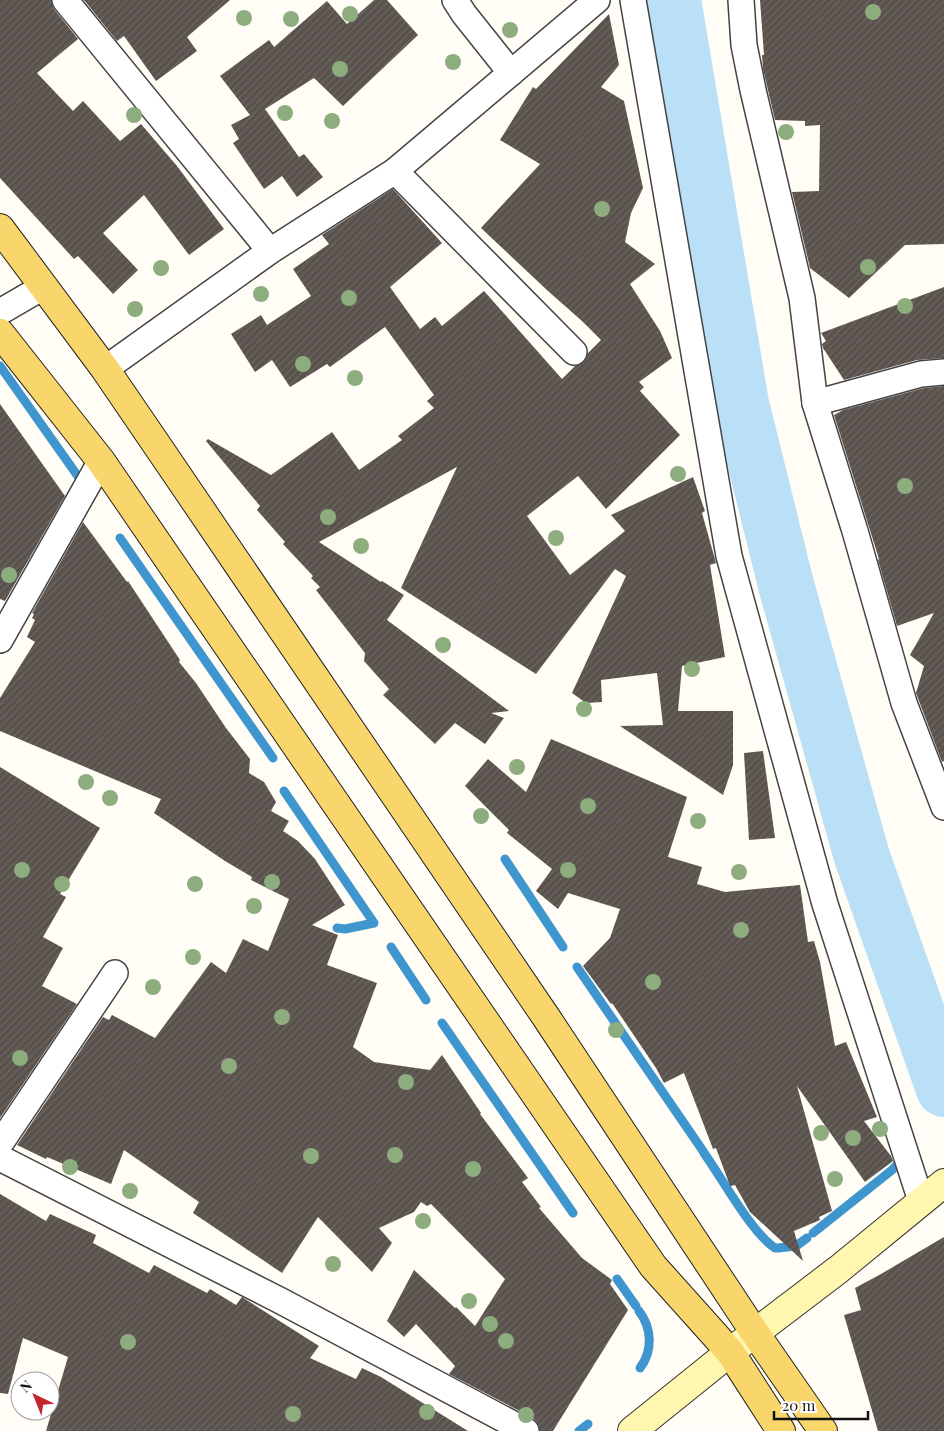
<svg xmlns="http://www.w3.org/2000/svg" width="944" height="1431" font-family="'Playfair Display',serif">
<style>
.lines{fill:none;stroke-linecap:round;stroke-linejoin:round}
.stream{stroke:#3f96cf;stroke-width:9}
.river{stroke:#b9e0f7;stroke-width:56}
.building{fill:url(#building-hatch)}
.minor-casing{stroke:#444;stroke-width:28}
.secondary-casing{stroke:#333;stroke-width:30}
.primary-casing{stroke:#222;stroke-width:30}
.minor{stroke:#fff;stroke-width:25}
.secondary{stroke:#fff6b0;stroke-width:28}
.primary{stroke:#f9d66b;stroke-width:28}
.tree{fill:#8dad7f}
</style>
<defs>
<pattern id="building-hatch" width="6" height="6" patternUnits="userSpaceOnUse" patternTransform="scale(1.25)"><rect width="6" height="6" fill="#5a524d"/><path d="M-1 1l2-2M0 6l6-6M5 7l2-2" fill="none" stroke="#6d6662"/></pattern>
</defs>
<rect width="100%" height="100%" fill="#fffdf5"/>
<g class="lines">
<!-- stream -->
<g class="stream">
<polyline points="0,366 82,482"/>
<polyline points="120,538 273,758"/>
<polyline points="284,791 374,923 345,929 337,928"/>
<polyline points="505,859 563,947"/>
<polyline points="391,947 426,1000"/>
<polyline points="577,967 703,1151"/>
<polyline points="442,1023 573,1213"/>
<path d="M704,1153C722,1178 751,1232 775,1248"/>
<polyline points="813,1233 892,1170 903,1158"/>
<polyline points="778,1248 796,1246 807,1238"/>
<polyline points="617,1279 636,1306"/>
<path d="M639,1311C652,1328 653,1351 640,1368"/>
<polyline points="579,1431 588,1424"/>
</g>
<!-- river -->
<polyline class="river" points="673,0 741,404 786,585 862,857 944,1089"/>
</g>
<!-- building -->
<g class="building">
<polygon points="0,0 51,0 54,9 78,39 37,73 73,111 83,101 120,141 141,124 177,166 224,229 189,255 144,195 103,233 138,270 113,294 78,256 74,259 0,178"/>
<polygon points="84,0 230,0 187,37 197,51 156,81 124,36 117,41"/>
<polygon points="374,0 387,0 418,35 343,106 314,78 265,109 299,157 304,154 323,177 297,197 282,176 264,189 233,143 239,139 231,125 250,115 220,76 269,40 274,47 327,1 347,24"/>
<polygon points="760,0 944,0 944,244 905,245 849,298 810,268 792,192 819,191 820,125 805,126 805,121 775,120 763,69 762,55 764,55"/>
<polygon points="609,14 619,65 601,87 624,101 643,188 631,213 625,242 655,264 630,284 660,331 672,358 639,382 644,387 640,391 680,435 606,509 578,476 527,516 570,575 625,531 611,515 693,477 705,511 702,513 716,563 710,565 725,657 682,666 678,711 733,711 733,765 723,795 620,726 663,725 657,673 601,680 602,702 586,703 572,693 626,576 615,569 536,674 401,588 457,467 319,542 381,582 382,581 404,595 387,620 509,711 491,713 504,718 485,744 455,723 435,744 383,695 389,689 364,661 365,653 316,590 320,587 311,578 313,576 283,544 285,542 257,510 260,506 206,441 208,439 271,475 332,432 359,470 402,440 398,436 434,408 427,401 434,395 385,327 330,367 327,364 290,387 272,360 255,372 231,334 261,315 267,325 311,296 293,269 329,244 322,235 325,233 393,189 442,243 390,287 420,329 435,317 442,326 484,291 562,379 575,366 584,362 588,353 601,340 582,321 548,291 481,228 540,164 500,140 533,87 536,89"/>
<polygon points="944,287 944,358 917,360 844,380 823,348 822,344 826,341 821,333"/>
<polygon points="944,386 944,761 942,762 916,693 924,666 910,655 934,613 897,626 878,560 879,559 834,415 843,410 924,388"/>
<polygon points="0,404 65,496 5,601 0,599"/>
<polygon points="83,522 127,582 128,581 180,660 179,662 196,683 226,728 250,759 249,773 264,782 276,802 271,811 289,821 283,831 298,841 315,859 345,905 312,925 338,935 327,965 377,983 353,1047 374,1062 430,1070 442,1055 481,1113 480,1114 528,1178 522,1182 541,1207 539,1208 582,1258 612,1280 610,1284 628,1310 553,1431 540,1431 538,1424 533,1418 449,1374 455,1366 416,1324 404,1337 387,1321 414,1270 455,1308 456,1307 475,1326 505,1279 431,1204 427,1206 421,1202 414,1212 379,1228 392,1243 372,1272 318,1217 282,1273 193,1213 199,1202 124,1150 111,1184 47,1157 46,1159 17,1145 103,1017 109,1020 112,1015 155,1038 211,962 226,973 243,939 268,951 289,899 251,880 252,877 225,861 154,813 161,799 0,731 0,698 35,642 27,637 35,620 32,618 34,614 32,613"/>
<polygon points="551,739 687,797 668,857 702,867 697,884 725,892 800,885 808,942 814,941 820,962 835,1046 846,1042 877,1117 864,1121 891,1156 893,1161 865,1182 797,1086 832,1211 819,1217 820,1220 794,1231 803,1261 750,1212 735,1185 730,1186 716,1148 713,1149 684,1073 664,1083 656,1068 612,1003 611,1004 583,966 610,938 620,909 568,893 558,909 536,891 552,869 507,833 509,830 465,786 488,759 526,792"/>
<polygon points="763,751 775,838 749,840 744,753"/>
<polygon points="0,767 100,828 60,894 66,897 43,937 63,948 42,986 77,1004 0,1118"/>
<polygon points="0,1194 46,1221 50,1214 96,1235 93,1243 149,1273 154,1265 207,1293 210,1289 236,1305 242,1297 319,1346 310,1358 356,1379 362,1368 381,1377 468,1431 46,1431 68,1357 23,1338 8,1394 0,1393"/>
<polygon points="944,1237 944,1431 878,1431 844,1315 861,1310 855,1288 881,1274"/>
</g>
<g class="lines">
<defs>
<g id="minor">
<polyline points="65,0 270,251"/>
<polyline points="455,0 464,14 511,73"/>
<polyline points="633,0 729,556 825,904 921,1201"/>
<polyline points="741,0 744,45 753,90 802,298 815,403 855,531 904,703 944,807"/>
<polyline points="395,171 574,352"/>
<polyline points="0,312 43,287"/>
<polyline points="105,369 270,251 395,171 597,0"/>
<polyline points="815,403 921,374 944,372"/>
<polyline points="0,640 101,461"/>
<polyline points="0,1144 115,973"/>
<polyline points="0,1158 281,1301 526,1431"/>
</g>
<polyline id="secondary" points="632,1431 730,1352 839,1269 944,1183"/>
<g id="primary">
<polyline points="0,228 105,369 163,454 546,1017 755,1333 823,1431"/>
<polyline points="0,333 101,461 653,1266 730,1352 781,1431"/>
</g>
</defs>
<!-- minor casing -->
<use href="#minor" class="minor-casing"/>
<!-- secondary casing -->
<use href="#secondary" class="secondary-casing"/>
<!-- primary casing -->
<use href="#primary" class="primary-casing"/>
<!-- minor -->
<use href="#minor" class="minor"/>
<!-- secondary -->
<use href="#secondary" class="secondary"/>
<!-- primary -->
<use href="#primary" class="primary"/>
</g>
<!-- trees -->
<g class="tree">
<circle cx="873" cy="12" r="8"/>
<circle cx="350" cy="14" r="8"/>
<circle cx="244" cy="18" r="8"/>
<circle cx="291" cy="19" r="8"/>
<circle cx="510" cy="30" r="8"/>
<circle cx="453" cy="62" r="8"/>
<circle cx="340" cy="69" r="8"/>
<circle cx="285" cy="113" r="8"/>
<circle cx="134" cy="115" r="8"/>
<circle cx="332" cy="121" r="8"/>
<circle cx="786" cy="132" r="8"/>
<circle cx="602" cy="209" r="8"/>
<circle cx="868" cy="267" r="8"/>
<circle cx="161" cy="268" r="8"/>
<circle cx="261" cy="294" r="8"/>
<circle cx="349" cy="298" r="8"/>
<circle cx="905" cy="306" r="8"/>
<circle cx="135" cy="309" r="8"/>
<circle cx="303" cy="364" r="8"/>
<circle cx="355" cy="378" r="8"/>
<circle cx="678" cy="474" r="8"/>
<circle cx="905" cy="486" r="8"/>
<circle cx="328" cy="517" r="8"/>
<circle cx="556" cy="538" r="8"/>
<circle cx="361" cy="546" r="8"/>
<circle cx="9" cy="575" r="8"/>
<circle cx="443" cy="645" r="8"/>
<circle cx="692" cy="669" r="8"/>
<circle cx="584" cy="709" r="8"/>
<circle cx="517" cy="767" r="8"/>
<circle cx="86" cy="782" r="8"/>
<circle cx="110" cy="798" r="8"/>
<circle cx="588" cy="806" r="8"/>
<circle cx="481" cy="816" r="8"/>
<circle cx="698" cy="821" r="8"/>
<circle cx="22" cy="870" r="8"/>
<circle cx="568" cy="870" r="8"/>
<circle cx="739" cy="872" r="8"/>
<circle cx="272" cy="882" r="8"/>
<circle cx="62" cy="884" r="8"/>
<circle cx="195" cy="884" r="8"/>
<circle cx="254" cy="906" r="8"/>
<circle cx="741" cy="930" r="8"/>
<circle cx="193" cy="957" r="8"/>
<circle cx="653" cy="982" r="8"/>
<circle cx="153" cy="987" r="8"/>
<circle cx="282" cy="1017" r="8"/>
<circle cx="616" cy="1030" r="8"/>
<circle cx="20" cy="1058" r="8"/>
<circle cx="229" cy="1066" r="8"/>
<circle cx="406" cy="1082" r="8"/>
<circle cx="880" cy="1129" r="8"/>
<circle cx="821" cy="1133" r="8"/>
<circle cx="853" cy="1138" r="8"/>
<circle cx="395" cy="1155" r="8"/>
<circle cx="311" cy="1156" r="8"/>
<circle cx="70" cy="1167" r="8"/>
<circle cx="473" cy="1169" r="8"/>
<circle cx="835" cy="1179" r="8"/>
<circle cx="130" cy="1191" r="8"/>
<circle cx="423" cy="1221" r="8"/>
<circle cx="333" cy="1264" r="8"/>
<circle cx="469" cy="1301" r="8"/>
<circle cx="490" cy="1324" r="8"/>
<circle cx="506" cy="1341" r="8"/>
<circle cx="128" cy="1342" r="8"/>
<circle cx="427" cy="1412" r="8"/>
<circle cx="293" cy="1414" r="8"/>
<circle cx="526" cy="1415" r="8"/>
</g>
<!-- north arrow -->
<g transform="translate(35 1396) rotate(317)"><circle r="24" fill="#ffffff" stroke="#a0a0a0"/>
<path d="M0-4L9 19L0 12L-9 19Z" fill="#c4262e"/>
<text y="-8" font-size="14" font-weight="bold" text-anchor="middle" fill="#111111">N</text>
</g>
<!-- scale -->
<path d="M774 1411v8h94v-8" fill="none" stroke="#111111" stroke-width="2.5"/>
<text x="782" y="1411" font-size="15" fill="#111111" stroke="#ffffff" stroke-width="4" paint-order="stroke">20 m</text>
</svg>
